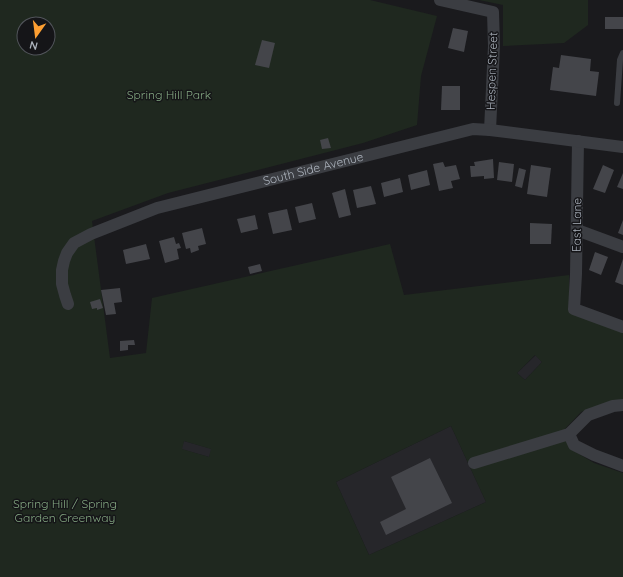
<svg xmlns="http://www.w3.org/2000/svg" width="623" height="577" font-family="Quicksand,sans-serif">
<style>
.built{fill:#26262a}
.green{fill:#1f281f;fill-rule:evenodd}
.building{fill:#44454a}
.lines{fill:none;stroke-linecap:round;stroke-linejoin:round}
.lane{stroke:#3b3d42;stroke-width:6}
.street{stroke:#3b3d42;stroke-width:12}
.labels{text-anchor:middle;stroke-width:3;stroke-linejoin:round;paint-order:stroke}
.street-label{font-size:12px;fill:#acb3bd;stroke:#151518}
.park-label{font-size:12px;fill:#84a882;stroke:#151518}
</style>
<rect width="100%" height="100%" fill="#1a1a1d"/>
<!-- built -->
<g class="built">
<polygon points="536,355 542,362 525,380 517,373"/>
<polygon points="451,426 486,502 369,555 336,482"/>
<polygon points="184,441 212,449 209,457 181,449"/>
</g>
<!-- green -->
<g class="green">
<path d="M0,0H370L437,16L421,76L417,125L363,143L168,193L92,221L110,358L146,353L152,298L390,244L404,295L569,275V312L623,332V401L608,402L581,412L563,431L571,449L594,463L623,473V577H0ZM24,24H48V48H24ZM535,355L542,362L525,380L517,373ZM451,426L486,502L369,555L336,482ZM184,441L211,449L209,457L182,449Z"/>
<polygon points="479,0 588,0 588,25 564,43 503,46 503,5"/>
</g>
<!-- building -->
<g class="building">
<rect x="605" y="17" width="18" height="12"/>
<polygon points="453,28 468,31 464,52 448,48"/>
<polygon points="262,40 275,43 269,68 255,65"/>
<polygon points="561,55 591,59 590,71 599,72 596,96 550,90 553,67 559,68"/>
<polygon points="442,86 460,86 460,110 441,110"/>
<polygon points="328,138 331,148 322,149 320,140"/>
<polygon points="493,159 494,178 484,179 484,176 471,177 470,166 475,166 474,162"/>
<polygon points="443,162 445,167 456,165 460,179 451,181 453,188 439,191 433,164"/>
<polygon points="499,162 514,164 512,182 497,180"/>
<polygon points="531,165 551,168 547,197 527,194"/>
<polygon points="603,165 614,170 605,193 593,189"/>
<polygon points="519,168 526,170 522,188 515,186"/>
<polygon points="427,170 430,185 411,190 408,175"/>
<polygon points="623,173 623,189 617,187"/>
<polygon points="400,178 403,192 384,197 381,183"/>
<polygon points="371,186 376,204 357,208 353,190"/>
<polygon points="345,189 351,215 339,218 332,193"/>
<polygon points="312,203 316,219 299,223 295,207"/>
<polygon points="287,209 292,230 273,234 268,213"/>
<polygon points="255,215 258,229 241,233 237,219"/>
<polygon points="623,220 623,235 618,233"/>
<polygon points="530,223 552,224 551,244 530,244"/>
<polygon points="202,228 206,244 198,246 199,250 191,253 190,248 186,249 182,233"/>
<polygon points="174,237 176,244 179,243 181,248 177,249 179,259 165,263 159,241"/>
<polygon points="146,244 150,259 126,264 123,250"/>
<polygon points="595,252 608,257 601,275 589,270"/>
<polygon points="623,259 623,285 615,282"/>
<polygon points="260,264 262,271 250,274 248,267"/>
<polygon points="120,288 122,302 114,303 116,314 106,315 101,290"/>
<polygon points="100,299 103,308 97,310 97,308 92,309 90,302"/>
<polygon points="134,340 135,345 128,345 128,350 120,351 120,341"/>
<polygon points="430,458 452,503 386,535 380,522 406,509 391,477"/>
</g>
<g class="lines">
<!-- lane -->
<polyline class="lane" points="617,103 620,60 623,53"/>
<!-- street -->
<g class="street">
<polyline points="440,0 493,12 494,46 490,130"/>
<polyline points="578,141 576,274 574,309 623,327"/>
<polyline points="577,230 623,247"/>
<path id="s1" d="M68,304L65,295L62,284V270L64,261L67,253L74,243L91,234L157,208L473,129L490,130L623,147"/>
<polyline points="569,434 574,445 594,455 623,466"/>
<polyline points="474,463 569,434 588,415 613,406 623,405"/>
</g>
</g>
<g class="labels">
<!-- street labels -->
<g class="street-label">
<text transform="translate(492 71) rotate(-88)" y="4">Hespen Street</text>
<text dy="4" stroke="none"><textPath href="#s1" startOffset="316">South Side Avenue</textPath></text>
<text transform="translate(577 225) rotate(-89)" y="4">East Lane</text>
</g>
<!-- park labels -->
<g class="park-label">
<text x="169" y="99">Spring Hill Park</text>
<text x="65" y="508">Spring Hill / Spring<tspan x="65" dy="14">Garden Greenway</tspan></text>
</g>
</g>
<!-- north arrow -->
<g transform="translate(36 36) rotate(194)"><circle r="19" fill="#151518" stroke="#51545a"/>
<path d="M0-3L7 15L0 10L-7 15Z" fill="#fd9f32"/>
<text y="-6" font-size="11" font-weight="bold" text-anchor="middle" fill="#acb3bd">N</text>
</g>
</svg>
